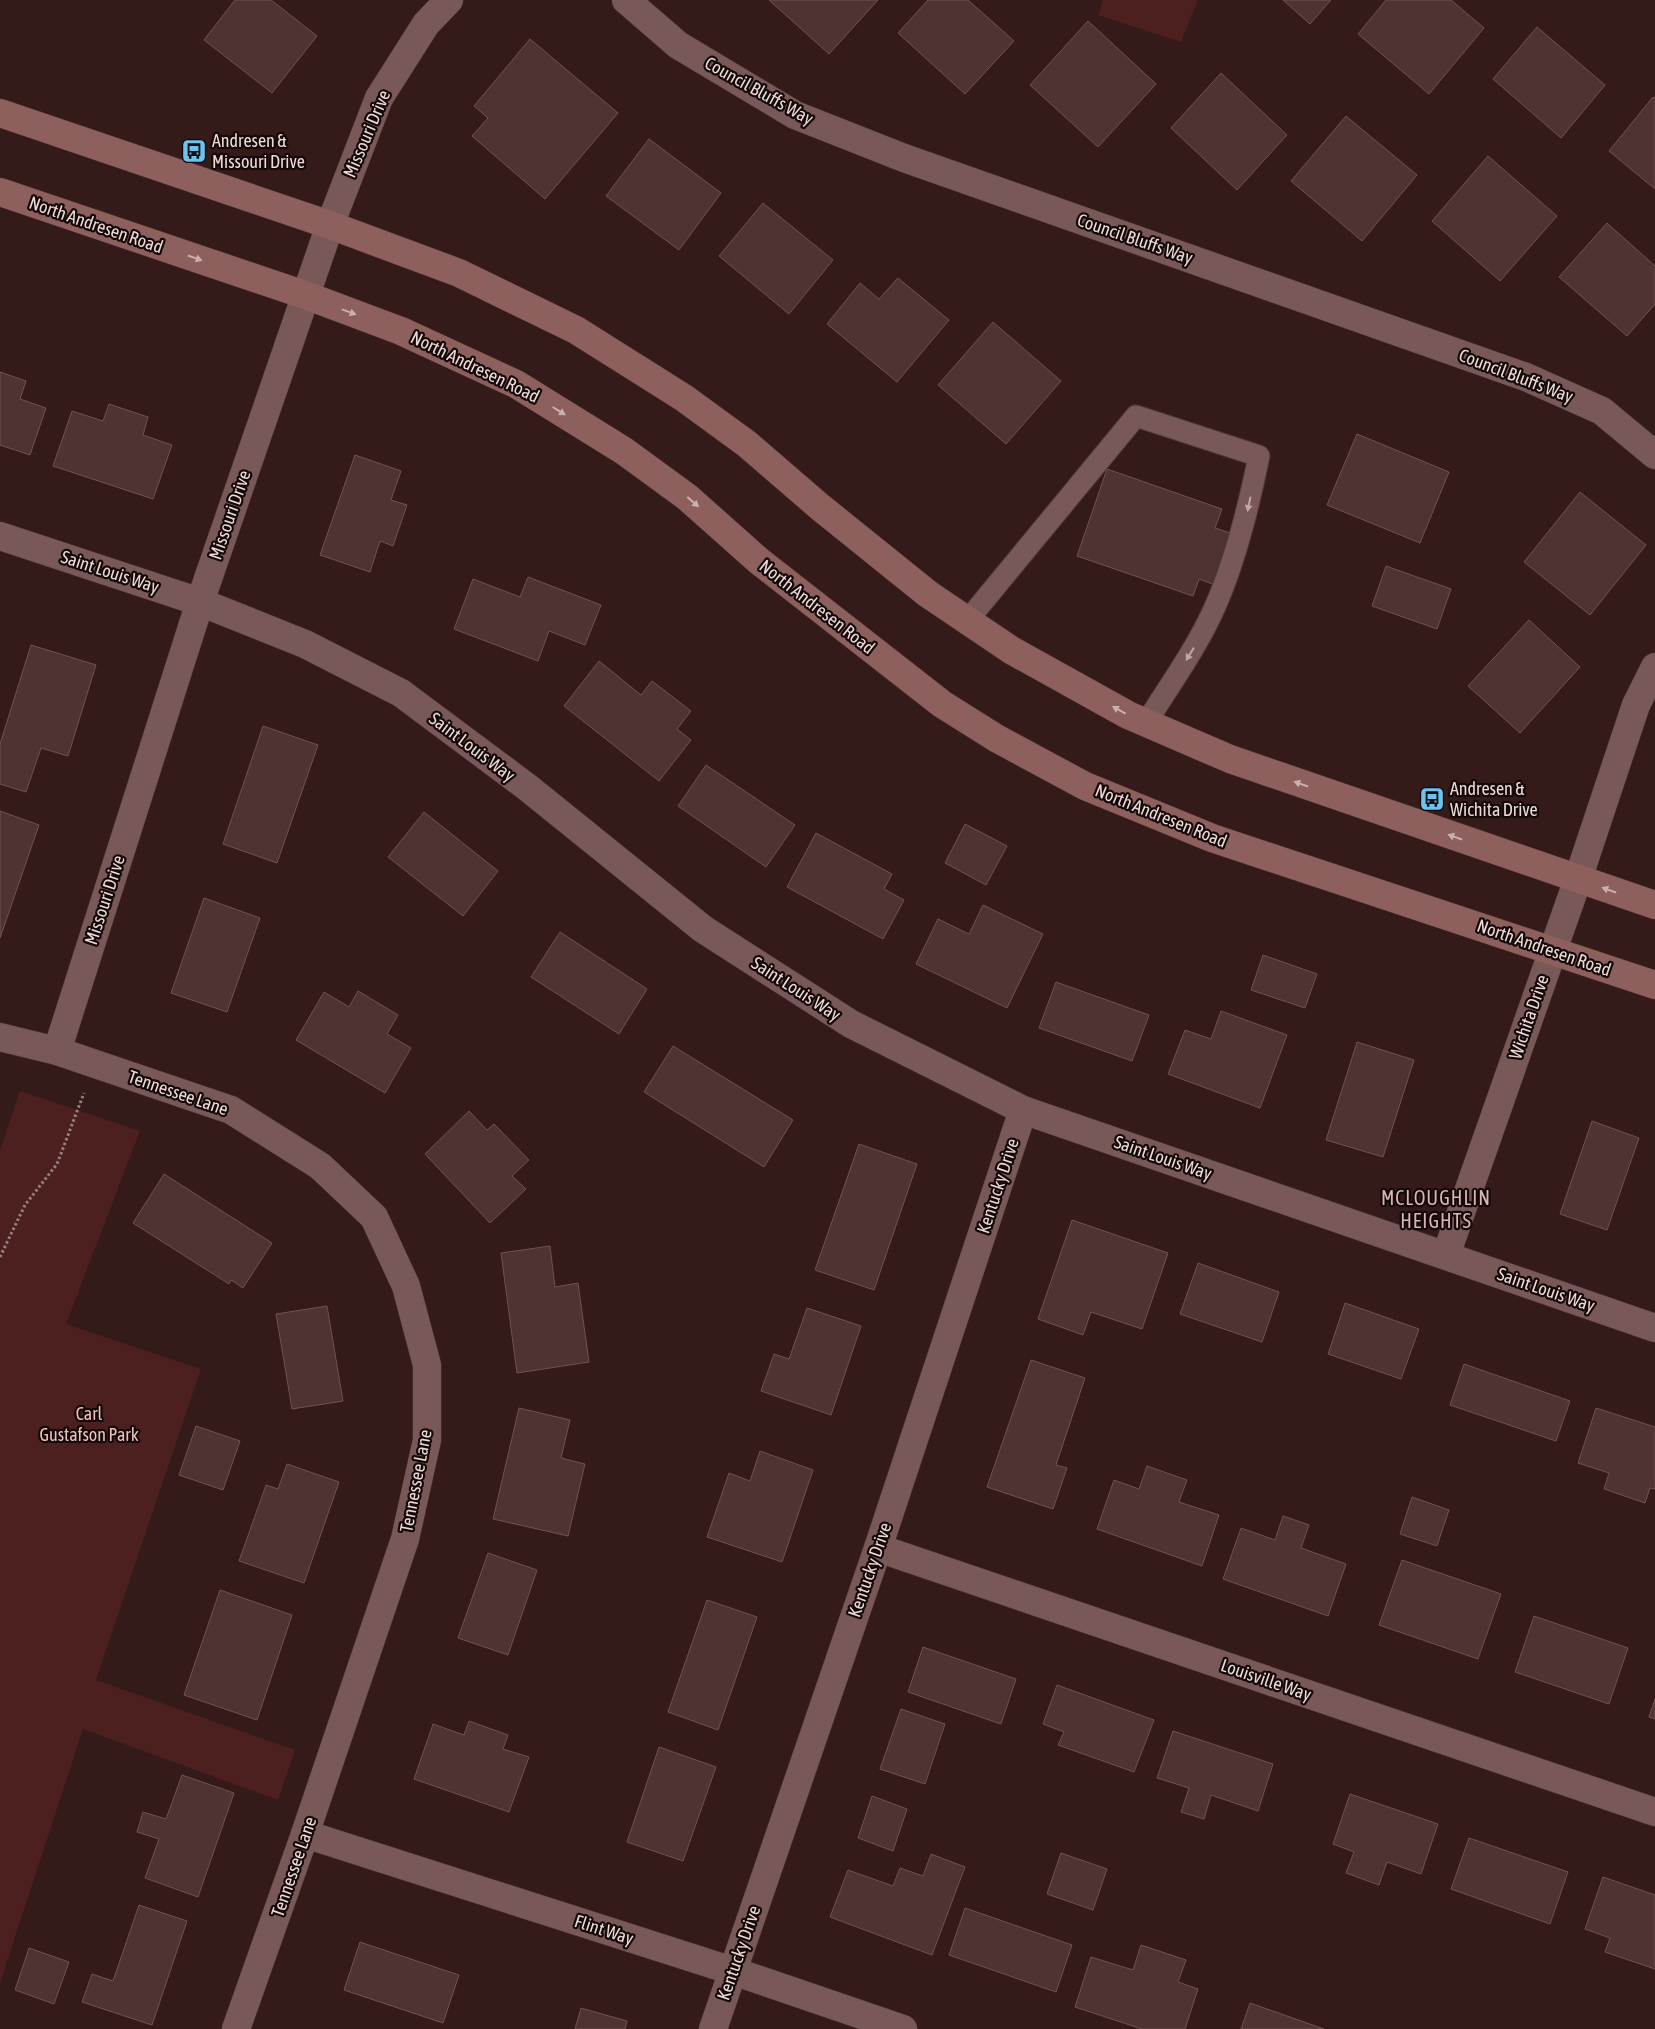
<svg xmlns="http://www.w3.org/2000/svg" width="1655" height="2029" font-family="'Asap Condensed',sans-serif">
<style>
.green{fill:#4c201f}
.building{fill:#4f3331;stroke:#715250}
.lines{fill:none;stroke-linecap:round;stroke-linejoin:round}
.lane-casing{stroke:#4d3837;stroke-width:23}
.street-casing{stroke:#4d3837;stroke-width:29}
.secondary-casing{stroke:#4d3837;stroke-width:29}
.path{stroke:#978180;stroke-width:3;stroke-dasharray:2.5 2.5;stroke-linecap:butt}
.lane{stroke:#785957;stroke-width:21}
.street{stroke:#785957;stroke-width:28}
.secondary{stroke:#8e605d;stroke-width:28}
.oneway{fill:#ccb0ae}
.oneway2{fill:#bfa7a5}
.labels{text-anchor:middle;stroke-width:4.5;stroke-linejoin:round;paint-order:stroke}
.street-label{font-size:18px;fill:#eedbd9;stroke:#140808}
.poi-label{font-size:18px;fill:#eedbd9;stroke:#140808;text-anchor:start}
.park-label{font-size:18px;fill:#f0c1be;stroke:#140808}
.quarter-label{font-size:20px;letter-spacing:1px;fill:#dab6b3;stroke:#140808}
</style>
<rect width="100%" height="100%" fill="#341a19"/>
<!-- green -->
<g class="green">
<polygon points="1103,0 1198,0 1181,42 1098,15"/>
<polygon points="20,1091 140,1131 66,1324 201,1369 96,1680 295,1750 278,1800 83,1729 0,1983 0,1150"/>
</g>
<!-- building -->
<g class="building">
<polygon points="235,0 271,0 317,36 272,93 204,40"/>
<polygon points="769,0 878,0 829,54"/>
<polygon points="928,0 968,0 1014,41 965,94 898,33"/>
<polygon points="1283,0 1331,0 1310,24"/>
<polygon points="1386,0 1451,0 1484,28 1429,94 1358,34"/>
<polygon points="1088,21 1156,84 1098,147 1030,85"/>
<polygon points="1537,27 1605,85 1561,138 1493,79"/>
<polygon points="530,39 618,113 545,199 472,136 488,118 474,106"/>
<polygon points="1221,73 1287,135 1237,190 1171,128"/>
<polygon points="1653,97 1655,98 1655,189 1609,151"/>
<polygon points="1346,116 1417,175 1362,241 1291,181"/>
<polygon points="649,139 721,193 679,250 606,196"/>
<polygon points="1488,156 1557,216 1500,281 1432,221"/>
<polygon points="763,203 833,260 789,314 719,256"/>
<polygon points="1607,223 1655,266 1655,304 1627,336 1559,277"/>
<polygon points="898,278 949,320 897,382 827,324 860,283 879,299"/>
<polygon points="993,322 1061,381 1006,444 938,385"/>
<polygon points="0,372 26,381 20,399 46,408 30,455 0,445"/>
<polygon points="109,404 148,417 143,435 172,445 153,499 53,466 72,411 103,421"/>
<polygon points="1357,434 1449,472 1420,543 1327,505"/>
<polygon points="355,455 401,471 391,500 407,505 393,546 380,541 370,572 320,555"/>
<polygon points="1107,469 1222,509 1215,528 1233,534 1215,585 1199,579 1193,596 1077,556"/>
<polygon points="1580,492 1646,545 1590,615 1524,562"/>
<polygon points="1386,566 1451,589 1437,629 1372,606"/>
<polygon points="528,577 601,605 585,645 549,631 538,661 454,629 473,579 520,597"/>
<polygon points="1529,620 1580,667 1520,733 1468,686"/>
<polygon points="31,645 96,665 68,756 41,748 26,792 0,784 0,744"/>
<polygon points="599,661 641,695 652,681 691,711 677,729 691,740 659,781 564,706"/>
<polygon points="263,726 318,745 277,863 223,844"/>
<polygon points="706,765 795,825 766,867 678,806"/>
<polygon points="0,811 39,825 0,938"/>
<polygon points="424,812 498,871 463,916 388,857"/>
<polygon points="965,824 1007,846 986,885 945,863"/>
<polygon points="816,833 892,874 884,889 904,900 883,939 787,887"/>
<polygon points="204,898 260,918 227,1012 171,993"/>
<polygon points="983,905 1043,934 1007,1008 916,964 938,919 969,934"/>
<polygon points="560,932 647,989 619,1034 531,977"/>
<polygon points="1263,955 1317,974 1305,1008 1251,990"/>
<polygon points="1056,982 1149,1015 1132,1061 1039,1028"/>
<polygon points="358,991 398,1015 387,1034 411,1048 385,1093 296,1040 324,992 349,1007"/>
<polygon points="1221,1011 1287,1035 1260,1108 1168,1074 1185,1030 1211,1039"/>
<polygon points="1357,1042 1414,1060 1383,1157 1326,1140"/>
<polygon points="673,1046 793,1120 764,1167 644,1092"/>
<polygon points="469,1111 487,1130 494,1124 529,1160 512,1176 526,1189 490,1223 425,1154"/>
<polygon points="1592,1121 1639,1138 1607,1230 1560,1214"/>
<polygon points="859,1144 917,1164 874,1290 815,1270"/>
<polygon points="164,1174 272,1243 243,1288 231,1280 229,1284 133,1223"/>
<polygon points="1072,1220 1168,1253 1142,1329 1091,1312 1083,1335 1038,1319"/>
<polygon points="550,1246 555,1287 578,1283 589,1362 517,1373 501,1253"/>
<polygon points="1198,1263 1279,1292 1262,1342 1180,1314"/>
<polygon points="1345,1303 1419,1329 1401,1379 1328,1354"/>
<polygon points="327,1306 343,1401 292,1409 276,1314"/>
<polygon points="807,1308 861,1326 831,1415 761,1391 774,1354 789,1359"/>
<polygon points="1031,1360 1085,1378 1056,1465 1067,1468 1053,1509 987,1487"/>
<polygon points="1464,1364 1570,1401 1556,1441 1450,1405"/>
<polygon points="519,1408 570,1420 561,1458 585,1464 568,1536 493,1519"/>
<polygon points="1596,1408 1655,1427 1655,1489 1650,1488 1645,1503 1604,1489 1609,1473 1578,1463"/>
<polygon points="196,1426 240,1441 223,1490 179,1475"/>
<polygon points="760,1451 813,1470 782,1562 707,1537 729,1473 750,1481"/>
<polygon points="287,1464 339,1482 304,1583 239,1561 266,1485 278,1489"/>
<polygon points="1147,1466 1187,1480 1179,1502 1219,1515 1202,1566 1097,1529 1114,1480 1139,1489"/>
<polygon points="1412,1497 1449,1510 1437,1546 1400,1534"/>
<polygon points="1283,1516 1309,1525 1301,1548 1346,1564 1328,1616 1223,1579 1241,1528 1275,1540"/>
<polygon points="488,1553 537,1570 508,1655 458,1638"/>
<polygon points="1402,1560 1501,1594 1478,1659 1379,1625"/>
<polygon points="220,1590 292,1615 257,1720 184,1695"/>
<polygon points="707,1600 757,1617 718,1730 668,1712"/>
<polygon points="1534,1616 1628,1648 1609,1704 1515,1672"/>
<polygon points="923,1647 1016,1679 1001,1724 908,1692"/>
<polygon points="1057,1685 1154,1720 1134,1772 1058,1745 1064,1732 1043,1724"/>
<polygon points="1655,1699 1655,1719 1649,1717"/>
<polygon points="901,1709 945,1724 925,1784 880,1769"/>
<polygon points="469,1721 508,1735 503,1749 529,1757 509,1812 414,1779 433,1724 464,1735"/>
<polygon points="1173,1731 1273,1764 1258,1811 1211,1795 1204,1819 1181,1812 1189,1788 1157,1778"/>
<polygon points="659,1747 716,1767 683,1861 627,1842"/>
<polygon points="182,1775 234,1793 198,1897 145,1878 159,1839 137,1832 143,1812 166,1819"/>
<polygon points="1350,1794 1438,1824 1421,1874 1387,1862 1379,1885 1346,1873 1354,1852 1333,1844"/>
<polygon points="872,1796 907,1809 893,1851 858,1838"/>
<polygon points="1469,1838 1568,1872 1550,1924 1451,1889"/>
<polygon points="1061,1853 1107,1869 1093,1910 1047,1894"/>
<polygon points="931,1854 965,1867 932,1955 830,1917 848,1870 893,1886 900,1868 923,1876"/>
<polygon points="1603,1877 1655,1895 1655,1969 1605,1952 1610,1938 1585,1929"/>
<polygon points="139,1905 187,1921 152,2025 82,2002 92,1974 113,1981"/>
<polygon points="965,1908 1072,1945 1056,1992 949,1955"/>
<polygon points="360,1942 459,1975 443,2023 344,1990"/>
<polygon points="1141,1945 1186,1960 1178,1982 1198,1989 1185,2029 1142,2029 1075,2007 1091,1957 1133,1970"/>
<polygon points="29,1948 69,1962 54,2004 15,1990"/>
<polygon points="1250,2003 1324,2029 1241,2029"/>
<polygon points="581,2008 627,2021 625,2029 575,2029"/>
</g>
<g class="lines">
<defs>
<path id="lane" d="M967,621L1136,416L1259,456C1249,505 1235,563 1214,609C1196,649 1169,686 1146,723"/>
<g id="street">
<polyline points="626,0 678,45 795,115 904,158 1526,377 1602,411 1655,455"/>
<polyline points="0,536 200,602 305,644 401,693 527,787 703,929 851,1024 1023,1110 1655,1328"/>
<polyline points="0,1037 57,1051 231,1110 320,1166 374,1217 406,1286 427,1365 427,1440 405,1539 305,1834 236,2029"/>
<polyline points="57,1051 200,602 330,225 379,98 426,24 449,0"/>
<polyline points="1446,1255 1578,879 1636,705 1655,667"/>
<polyline points="878,1548 1655,1812"/>
<polyline points="305,1834 733,1971 903,2029"/>
<polyline points="713,2029 878,1548 1023,1110"/>
</g>
<g id="secondary">
<polyline points="0,113 330,225 459,273 576,330 684,398 747,444 820,507 928,594 1011,650 1128,715 1230,759 1655,905"/>
<polyline points="0,192 305,295 401,331 516,384 624,451 687,497 759,561 942,704 996,738 1085,786 1212,838 1655,985"/>
</g>
</defs>
<!-- lane casing -->
<use href="#lane" class="lane-casing"/>
<!-- street casing -->
<use href="#street" class="street-casing"/>
<!-- secondary casing -->
<use href="#secondary" class="secondary-casing"/>
<!-- path -->
<polyline class="path" points="0,1257 25,1205 57,1164 84,1093"/>
<!-- lane -->
<use href="#lane" class="lane"/>
<!-- street -->
<use href="#street" class="street"/>
<!-- secondary -->
<use href="#secondary" class="secondary"/>
</g>
<!-- one-way arrows -->
<defs><path id="oneway-solid" d="M-6-.8H1V-3.2L6.5 0L1 3.2V.8H-6Z" transform="scale(1.25)"/></defs>
<g class="oneway">
<use href="#oneway-solid" transform="translate(195 258) rotate(19)"/>
<use href="#oneway-solid" transform="translate(349 312) rotate(20)"/>
<use href="#oneway-solid" transform="translate(559 411) rotate(32)"/>
<use href="#oneway-solid" transform="translate(693 502) rotate(41)"/>
<use href="#oneway-solid" transform="translate(1119 710) rotate(-151)"/>
<use href="#oneway-solid" transform="translate(1301 784) rotate(-161)"/>
<use href="#oneway-solid" transform="translate(1455 837) rotate(-161)"/>
<use href="#oneway-solid" transform="translate(1609 890) rotate(-161)"/>
</g>
<g class="oneway2">
<use href="#oneway-solid" transform="translate(1249 504) rotate(102)"/>
<use href="#oneway-solid" transform="translate(1190 654) rotate(122)"/>
</g>
<!-- icons -->
<defs>
<symbol id="bus-square" viewBox="-11 -11 22 22"><rect x="-9" y="-9" width="18" height="18" rx="4" fill="#6ac3f1" stroke="#140808"/><path d="M-5-6H5V4H4V6H2V4H-2V6H-4V4H-5ZM-3.5-4V0h7V-4ZM-3.5 1.2v1.5H-2V1.2ZM2 1.2v1.5H3.5V1.2Z" fill="#111"/></symbol>
</defs>
<g fill-rule="evenodd">
<use href="#bus-square" x="180" y="137" width="28" height="28"/>
<use href="#bus-square" x="1418" y="785" width="28" height="28"/>
</g>
<g class="labels">
<!-- street labels -->
<g class="street-label">
<text transform="translate(759 91) rotate(29)" y="6">Council Bluffs Way</text>
<text transform="translate(367 134) rotate(-67)" y="6">Missouri Drive</text>
<text transform="translate(96 225) rotate(19)" y="6">North Andresen Road</text>
<text transform="translate(1135 239) rotate(19)" y="6">Council Bluffs Way</text>
<text transform="translate(475 367) rotate(26)" y="6">North Andresen Road</text>
<text transform="translate(1516 376) rotate(21)" y="6">Council Bluffs Way</text>
<text transform="translate(230 515) rotate(-71)" y="6">Missouri Drive</text>
<text transform="translate(110 572) rotate(18)" y="6">Saint Louis Way</text>
<text transform="translate(817 607) rotate(38)" y="6">North Andresen Road</text>
<text transform="translate(472 747) rotate(37)" y="6">Saint Louis Way</text>
<text transform="translate(1161 816) rotate(22)" y="6">North Andresen Road</text>
<text transform="translate(105 900) rotate(-72)" y="6">Missouri Drive</text>
<text transform="translate(1544 948) rotate(19)" y="6">North Andresen Road</text>
<text transform="translate(796 989) rotate(33)" y="6">Saint Louis Way</text>
<text transform="translate(1529 1017) rotate(-71)" y="6">Wichita Drive</text>
<text transform="translate(178 1093) rotate(19)" y="6">Tennessee Lane</text>
<text transform="translate(1163 1158) rotate(19)" y="6">Saint Louis Way</text>
<text transform="translate(998 1186) rotate(-72)" y="6">Kentucky Drive</text>
<text transform="translate(1546 1290) rotate(19)" y="6">Saint Louis Way</text>
<text transform="translate(416 1481) rotate(-79)" y="6">Tennessee Lane</text>
<text transform="translate(870 1570) rotate(-71)" y="6">Kentucky Drive</text>
<text transform="translate(1266 1680) rotate(19)" y="6">Louisville Way</text>
<text transform="translate(294 1867) rotate(-71)" y="6">Tennessee Lane</text>
<text transform="translate(604 1930) rotate(18)" y="6">Flint Way</text>
<text transform="translate(739 1953) rotate(-71)" y="6">Kentucky Drive</text>
</g>
<!-- poi labels -->
<g class="poi-label">
<text x="212" y="147">Andresen &amp;<tspan x="212" dy="21">Missouri Drive</tspan></text>
<text x="1450" y="795">Andresen &amp;<tspan x="1450" dy="21">Wichita Drive</tspan></text>
</g>
<!-- park labels -->
<g class="park-label">
<text x="89" y="1420">Carl<tspan x="89" dy="21">Gustafson Park</tspan></text>
</g>
<!-- quarter labels -->
<g class="quarter-label">
<text x="1436" y="1205">MCLOUGHLIN<tspan x="1436" dy="23">HEIGHTS</tspan></text>
</g>
</g>
</svg>
